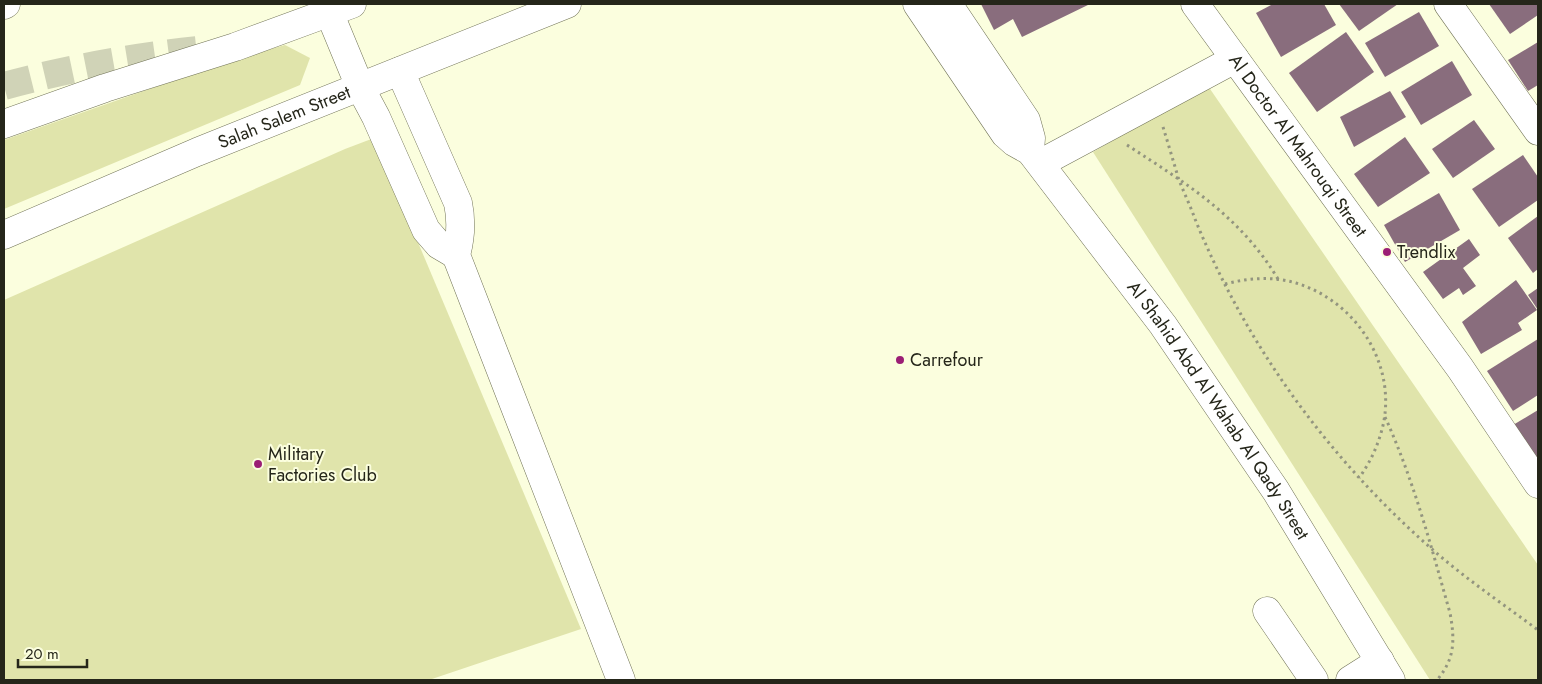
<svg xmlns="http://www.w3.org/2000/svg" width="1542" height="684" font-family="Jost,sans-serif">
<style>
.green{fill:#e0e4ab}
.building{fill:#896d7d}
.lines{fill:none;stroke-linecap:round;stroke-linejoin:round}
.major-tunnel{stroke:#d0d3b7;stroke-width:28;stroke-dasharray:28 14;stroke-linecap:butt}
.minor-casing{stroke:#717357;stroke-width:29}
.highway-casing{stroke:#717357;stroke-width:29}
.path{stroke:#93957f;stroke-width:3;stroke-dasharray:2.5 4;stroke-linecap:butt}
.minor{stroke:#fff;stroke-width:28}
.highway{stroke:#fff;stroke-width:28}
.poi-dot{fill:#9b1e75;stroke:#fbfede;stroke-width:2}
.labels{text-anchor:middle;stroke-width:4;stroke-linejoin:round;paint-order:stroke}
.street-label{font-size:18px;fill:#25261a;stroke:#fbfede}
.poi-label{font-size:18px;fill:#25261a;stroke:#fbfede;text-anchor:start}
</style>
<rect width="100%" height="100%" fill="#fbfede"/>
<!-- green -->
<g class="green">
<polygon points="285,45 310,58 300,85 4,209 4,140 232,60"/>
<polygon points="1208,86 1538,565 1538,680 1430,680 1093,152"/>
<polygon points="374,138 581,629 429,680 4,680 4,300 345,149"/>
</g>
<!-- building -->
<g class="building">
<polygon points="981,4 1090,4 1022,37 1013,19 994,30"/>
<polygon points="1273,4 1324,4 1336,25 1281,57 1256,13"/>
<polygon points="1339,4 1398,4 1359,31"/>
<polygon points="1489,4 1538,4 1538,15 1510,34"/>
<polygon points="1419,12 1439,46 1385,77 1365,43"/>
<polygon points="1346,32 1374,72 1317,112 1289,73"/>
<polygon points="1538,42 1538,85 1528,91 1508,60"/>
<polygon points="1452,61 1472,95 1421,125 1401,92"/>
<polygon points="1390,91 1406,117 1354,147 1340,117"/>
<polygon points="1474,120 1495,149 1453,178 1432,149"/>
<polygon points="1405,137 1430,173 1378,207 1354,174"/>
<polygon points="1523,155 1538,177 1538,200 1499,227 1472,189"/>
<polygon points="1439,193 1460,230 1405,262 1384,225"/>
<polygon points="1538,216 1538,269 1533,273 1508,238"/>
<polygon points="1469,239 1480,255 1463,268 1476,286 1463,295 1459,288 1443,299 1423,272"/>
<polygon points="1516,280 1537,310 1518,323 1522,330 1481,354 1462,322"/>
<polygon points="1538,288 1538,310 1528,295"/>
<polygon points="1538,339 1538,395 1513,411 1487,371"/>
<polygon points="1538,410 1538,456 1534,459 1513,425"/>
</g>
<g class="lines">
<!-- major-tunnel -->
<path class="major-tunnel" d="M4,86C70,68 138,56 207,49"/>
<defs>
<g id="minor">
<path id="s1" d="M917,4L1005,134L1014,142L1030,151L1163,325L1276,491L1391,680"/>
<polyline points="948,4 1026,120 1031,138 1030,151"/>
<path id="s2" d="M1195,4L1460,368L1538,484"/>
<polyline points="1448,4 1538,131"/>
<polyline points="4,5 6,4"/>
<path d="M400,71L458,203C462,222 461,237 456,255L621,680"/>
<polyline points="360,87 376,117 426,230 439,245 456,255"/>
<polyline points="1041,163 1235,59"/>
<polyline points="1267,611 1314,680"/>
<polyline points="1350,680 1380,661"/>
</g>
<g id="highway">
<polyline points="329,12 360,87"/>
<polyline points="4,124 105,88 235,47 352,4"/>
<path id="s3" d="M4,235L197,152L567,4"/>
</g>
</defs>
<!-- minor casing -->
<use href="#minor" class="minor-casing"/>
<!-- highway casing -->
<use href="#highway" class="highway-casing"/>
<!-- path -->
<g class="path">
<path d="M1163,127C1168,143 1173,160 1178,177C1183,191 1190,205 1195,219C1247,347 1330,460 1433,550C1466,579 1503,604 1538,630"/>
<path d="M1127,145C1187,184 1240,216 1278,279"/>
<path d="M1225,284C1248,278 1272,276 1296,283C1359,302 1400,370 1381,433C1376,450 1369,464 1359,478"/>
<path d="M1385,417C1414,481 1431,546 1450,613C1455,640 1455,659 1437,680"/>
</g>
<!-- minor -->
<use href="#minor" class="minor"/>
<!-- highway -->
<use href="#highway" class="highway"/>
</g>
<!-- markers -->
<g class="poi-dot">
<circle cx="1387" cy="252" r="5"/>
<circle cx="900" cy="360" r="5"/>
<circle cx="258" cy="464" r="5"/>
</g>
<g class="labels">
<!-- street labels -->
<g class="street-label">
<text dy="6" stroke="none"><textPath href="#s3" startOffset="304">Salah Salem Street</textPath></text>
<text dy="6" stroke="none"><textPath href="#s2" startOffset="175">Al Doctor Al Mahrouqi Street</textPath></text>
<text dy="6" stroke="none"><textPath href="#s1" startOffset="508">Al Shahid Abd Al Wahab Al Qady Street</textPath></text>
</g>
<!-- poi labels -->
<g class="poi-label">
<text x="1397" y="258">Trendlix</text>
<text x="910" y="366">Carrefour</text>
<text x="268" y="460">Military<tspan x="268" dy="21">Factories Club</tspan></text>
</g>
</g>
<!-- border -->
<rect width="1542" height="684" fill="none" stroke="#25261a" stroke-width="10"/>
<!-- scale -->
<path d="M18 659v8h69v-8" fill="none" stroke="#25261a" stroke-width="2.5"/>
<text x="25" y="659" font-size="15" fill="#25261a" stroke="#fbfede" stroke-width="4" paint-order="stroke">20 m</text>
</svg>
